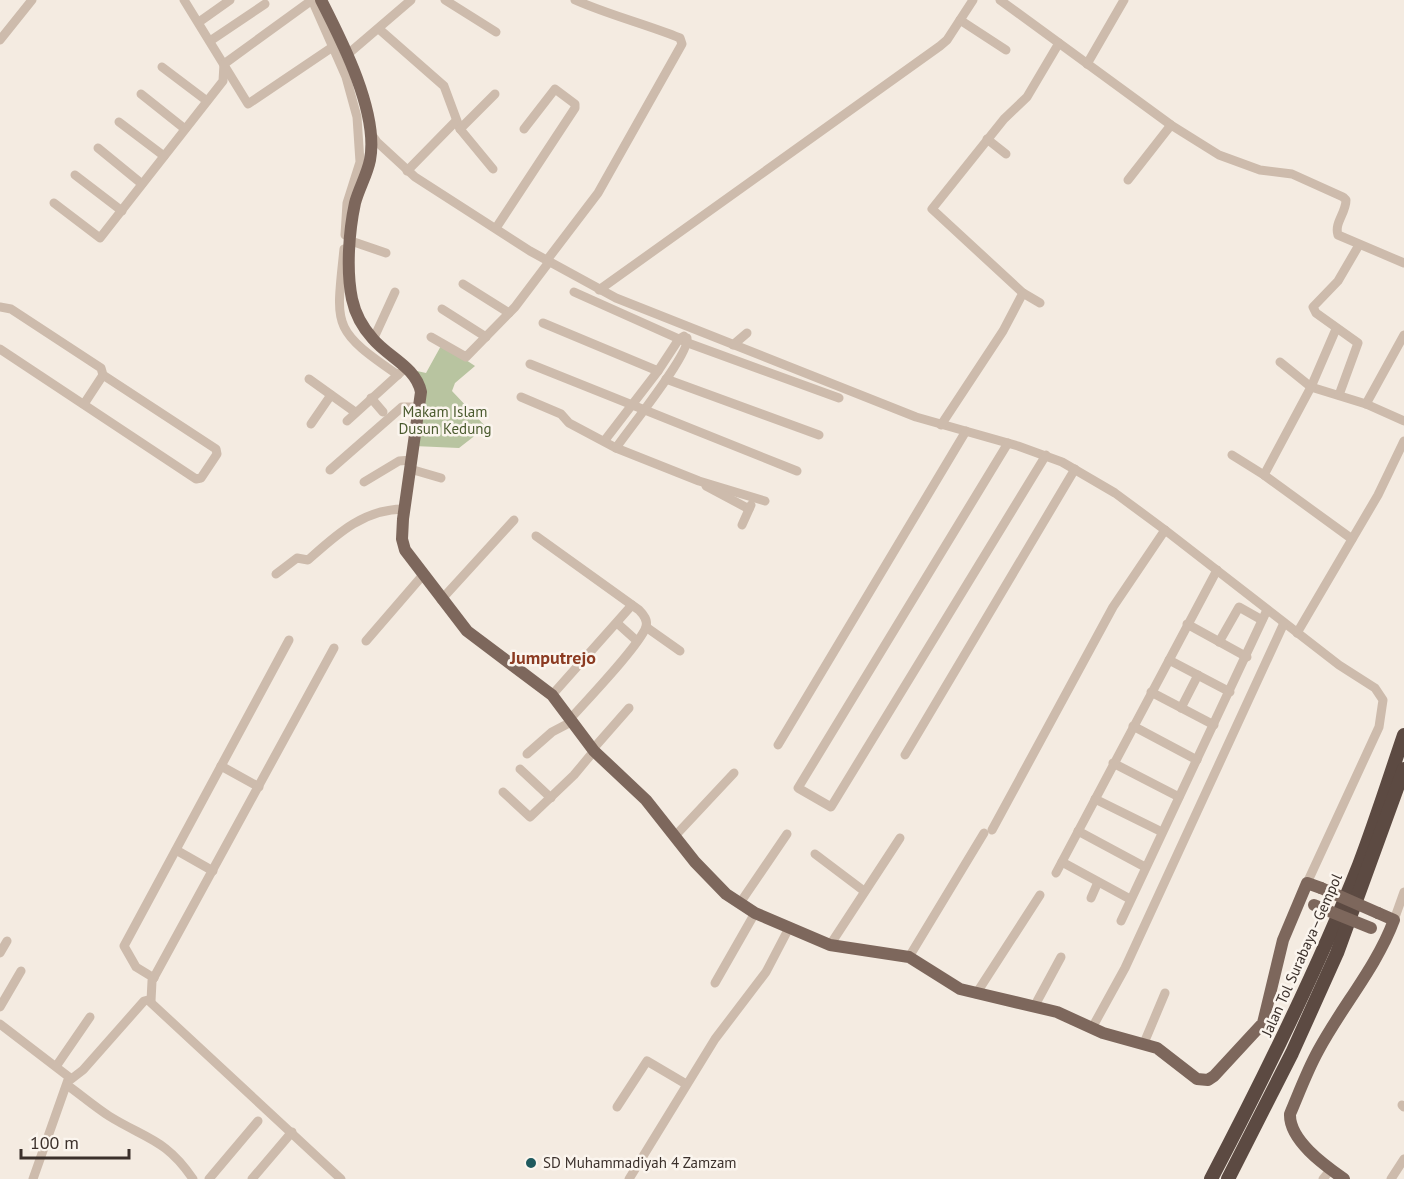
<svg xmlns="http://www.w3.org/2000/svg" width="1404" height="1179" font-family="'PT Sans',sans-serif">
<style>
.green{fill:#b8c4a0}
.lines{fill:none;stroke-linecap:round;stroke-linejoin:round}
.minor{stroke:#cdbbac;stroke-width:9}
.major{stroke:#7d675c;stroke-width:12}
.highway{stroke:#5c4a42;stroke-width:14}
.major-bridge{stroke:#7d675c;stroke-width:12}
.poi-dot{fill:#1f5a5e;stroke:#fbf5ee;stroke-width:2}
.labels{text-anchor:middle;stroke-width:5;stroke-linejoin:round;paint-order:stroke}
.park-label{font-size:15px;fill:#4a5a2e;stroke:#fbf5ee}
.street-label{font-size:15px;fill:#3b302b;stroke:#fbf5ee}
.poi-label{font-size:15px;fill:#3b302b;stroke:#fbf5ee;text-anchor:start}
.quarter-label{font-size:18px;font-weight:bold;fill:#8c3b22;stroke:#fbf5ee}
</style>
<rect width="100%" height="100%" fill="#f4ebe1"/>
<!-- green -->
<polygon class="green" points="442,344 475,366 455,383 452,391 486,427 459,448 414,446 422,382 417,371 426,373"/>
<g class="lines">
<!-- minor -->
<g class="minor">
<polyline points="184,0 248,104 337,44"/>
<polyline points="312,0 346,77 357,117 360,162 347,203 345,235"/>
<polyline points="445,0 496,32"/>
<path d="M1000,0L1171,125L1219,155L1260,170L1292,174L1343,197L1346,200C1346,213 1334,223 1338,235L1404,263"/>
<polyline points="960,20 1006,50"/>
<polyline points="199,22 230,0"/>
<polyline points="379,29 444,86 460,129 493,169"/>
<polyline points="0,40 32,0"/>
<polyline points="210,41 265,4"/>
<polyline points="348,54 411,0"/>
<polyline points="1087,64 1124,0"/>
<polyline points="162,67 207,101"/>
<polyline points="141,94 185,129"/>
<polyline points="119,122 164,156"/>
<polyline points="460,129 495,94"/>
<polyline points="370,132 377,142 415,177 530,251 616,298 916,417 1018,446 1062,462 1115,493 1165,530 1339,665 1375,688 1383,700 1379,727 1307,883"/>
<polyline points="987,139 1006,154"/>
<polyline points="98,148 142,184"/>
<polyline points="407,171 456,121"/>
<polyline points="75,175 122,211"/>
<polyline points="1128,180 1171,125"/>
<polyline points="54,203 100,238 223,81 224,64 312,0"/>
<polyline points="496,228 575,108 575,104 555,89 524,129"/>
<polyline points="351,241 386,253"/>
<path d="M344,249C336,327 331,329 398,375"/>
<path d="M547,260L598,193L682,44L680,38C645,24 609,15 575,0"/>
<polyline points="463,284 509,313"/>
<polyline points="599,290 940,46 947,40 973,0"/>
<polyline points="574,292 688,343 839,398"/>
<polyline points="1040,303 1023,293 932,209 1004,119 1027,97 1059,43"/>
<polyline points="0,307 11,309 101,368 103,375 216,449 217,454 201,478 196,479 0,349"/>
<polyline points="442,309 486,337"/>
<polyline points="543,323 658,371"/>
<polyline points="431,337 466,357 515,307 549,262"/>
<polyline points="373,340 395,292"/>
<polyline points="733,345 747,333"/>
<polyline points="1280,362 1311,387 1366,404 1404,421"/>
<polyline points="530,364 797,471"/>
<polyline points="309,379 355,412"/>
<polyline points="666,379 819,435"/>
<polyline points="1339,395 1358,343 1316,313 1313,307 1338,281 1359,245"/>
<polyline points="521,397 561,414 569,423 616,448 699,481 765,501"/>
<polyline points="371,398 383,412"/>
<polyline points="84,404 103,375"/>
<polyline points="1366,404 1404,335"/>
<polyline points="347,421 401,372"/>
<polyline points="311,424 331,395"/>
<polyline points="941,425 1003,331 1023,293"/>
<polyline points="605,440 658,371 679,339 684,336"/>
<polyline points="1008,443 798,788 831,807 1046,455"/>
<path d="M616,448C628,430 691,353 687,338"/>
<polyline points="1232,455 1264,475 1352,539"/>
<polyline points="410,469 441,478"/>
<polyline points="330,470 402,407 420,407"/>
<polyline points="1264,475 1311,387 1336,329"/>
<polyline points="364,482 399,461 411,460"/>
<polyline points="706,486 749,509"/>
<polyline points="742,525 751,505"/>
<path d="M536,536L639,610C644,615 648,620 646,627C639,646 587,700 571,718"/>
<path d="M276,574L297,558L308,560C336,535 363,509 404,509"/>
<polyline points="441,600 514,520"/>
<polyline points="617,623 637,641"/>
<polyline points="1187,624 1247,657"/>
<polyline points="646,627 680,651"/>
<polyline points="1297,633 1378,495 1404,441"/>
<polyline points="366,641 423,575"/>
<polyline points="1219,642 1239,607 1262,620"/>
<polyline points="1169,660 1230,692"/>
<polyline points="1151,692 1214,725"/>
<polyline points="552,695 632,605"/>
<polyline points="1181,708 1198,675"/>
<polyline points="1133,726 1197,760"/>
<polyline points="778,745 966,431"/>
<polyline points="593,749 629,708"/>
<polyline points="527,754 552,732 573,721"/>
<polyline points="905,755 1075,469"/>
<polyline points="1113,763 1179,797"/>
<polyline points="221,766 259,787"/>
<polyline points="520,769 551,798"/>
<polyline points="503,792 530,817 574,775 594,751"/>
<polyline points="1095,799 1162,832"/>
<polyline points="992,830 1113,607 1165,530"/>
<polyline points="1078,831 1145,867"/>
<polyline points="675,836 734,773"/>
<polyline points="176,850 213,871"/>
<polyline points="815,854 864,891"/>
<polyline points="1062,862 1130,899"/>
<polyline points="1056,873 1217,570"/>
<polyline points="1091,898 1098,882"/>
<polyline points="740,903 787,834"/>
<polyline points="1394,920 1404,892"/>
<polyline points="1121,921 1267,610"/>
<polyline points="830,945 900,838"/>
<polyline points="0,953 7,941"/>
<polyline points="909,957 984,833"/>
<polyline points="154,978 136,967 124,946 289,640"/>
<polyline points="715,983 755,913"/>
<polyline points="976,994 1040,895"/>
<polyline points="151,1001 152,981 334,648"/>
<polyline points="0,1007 21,971"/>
<polyline points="1034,1007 1061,957"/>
<polyline points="0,1024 69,1077 33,1179"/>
<polyline points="1092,1028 1125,968 1284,623"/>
<polyline points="1144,1043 1165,993"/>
<polyline points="57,1065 90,1017"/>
<polyline points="70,1080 83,1070 144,1001 148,1000 341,1179"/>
<path d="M67,1085C81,1095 95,1107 109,1116C146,1139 166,1139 193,1179"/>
<polyline points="1402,1105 1404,1107"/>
<polyline points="617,1107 647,1061 686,1084"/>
<polyline points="209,1179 258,1121"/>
<polyline points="252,1179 292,1132"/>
<polyline points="629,1179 715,1039 766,972 789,928"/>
<polyline points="1323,1179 1331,1169"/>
<polyline points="1391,1179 1404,1159"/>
</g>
<!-- major -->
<g class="major">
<path d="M321,0C342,41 379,113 370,160C367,175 359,188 355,203C349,231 346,270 352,299C355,313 363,328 373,339C388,357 416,367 421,392L403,519L402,539L405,550L467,631L552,695L594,751L646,800L695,862L726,894L755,913L830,945L909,957L960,989L1057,1012L1103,1033L1157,1048L1197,1079L1208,1080L1214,1076L1263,1023L1283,940L1307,883L1321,888"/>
<path d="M1344,1179C1324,1165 1289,1140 1290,1114C1299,1093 1307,1071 1318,1051C1342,1006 1376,968 1394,920L1378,913"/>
</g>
<!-- highway -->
<g class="highway">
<path d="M1211,1179C1265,1076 1316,973 1359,865C1375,823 1389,779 1404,735"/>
<polyline points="1228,1179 1292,1053 1337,953 1404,769"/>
</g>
<!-- major-bridge -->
<g class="major-bridge">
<polyline points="1321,888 1378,913"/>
<polyline points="1314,905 1371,928"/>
</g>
</g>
<!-- markers -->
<circle class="poi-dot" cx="531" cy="1163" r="6"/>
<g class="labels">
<!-- park labels -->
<g class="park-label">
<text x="445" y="417">Makam Islam<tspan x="445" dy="17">Dusun Kedung</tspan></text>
</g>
<!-- street labels -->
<g class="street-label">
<text transform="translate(1302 955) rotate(-66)" y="5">Jalan Tol Surabaya–Gempol</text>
</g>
<!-- poi labels -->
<g class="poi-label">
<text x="543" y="1168">SD Muhammadiyah 4 Zamzam</text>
</g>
<!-- quarter labels -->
<g class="quarter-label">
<text x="553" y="664">Jumputrejo</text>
</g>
</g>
<!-- scale -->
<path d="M21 1149v9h108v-9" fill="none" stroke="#3b302b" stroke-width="3"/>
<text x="30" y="1149" font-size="18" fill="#3b302b" stroke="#fbf5ee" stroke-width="4.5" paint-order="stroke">100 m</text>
</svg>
